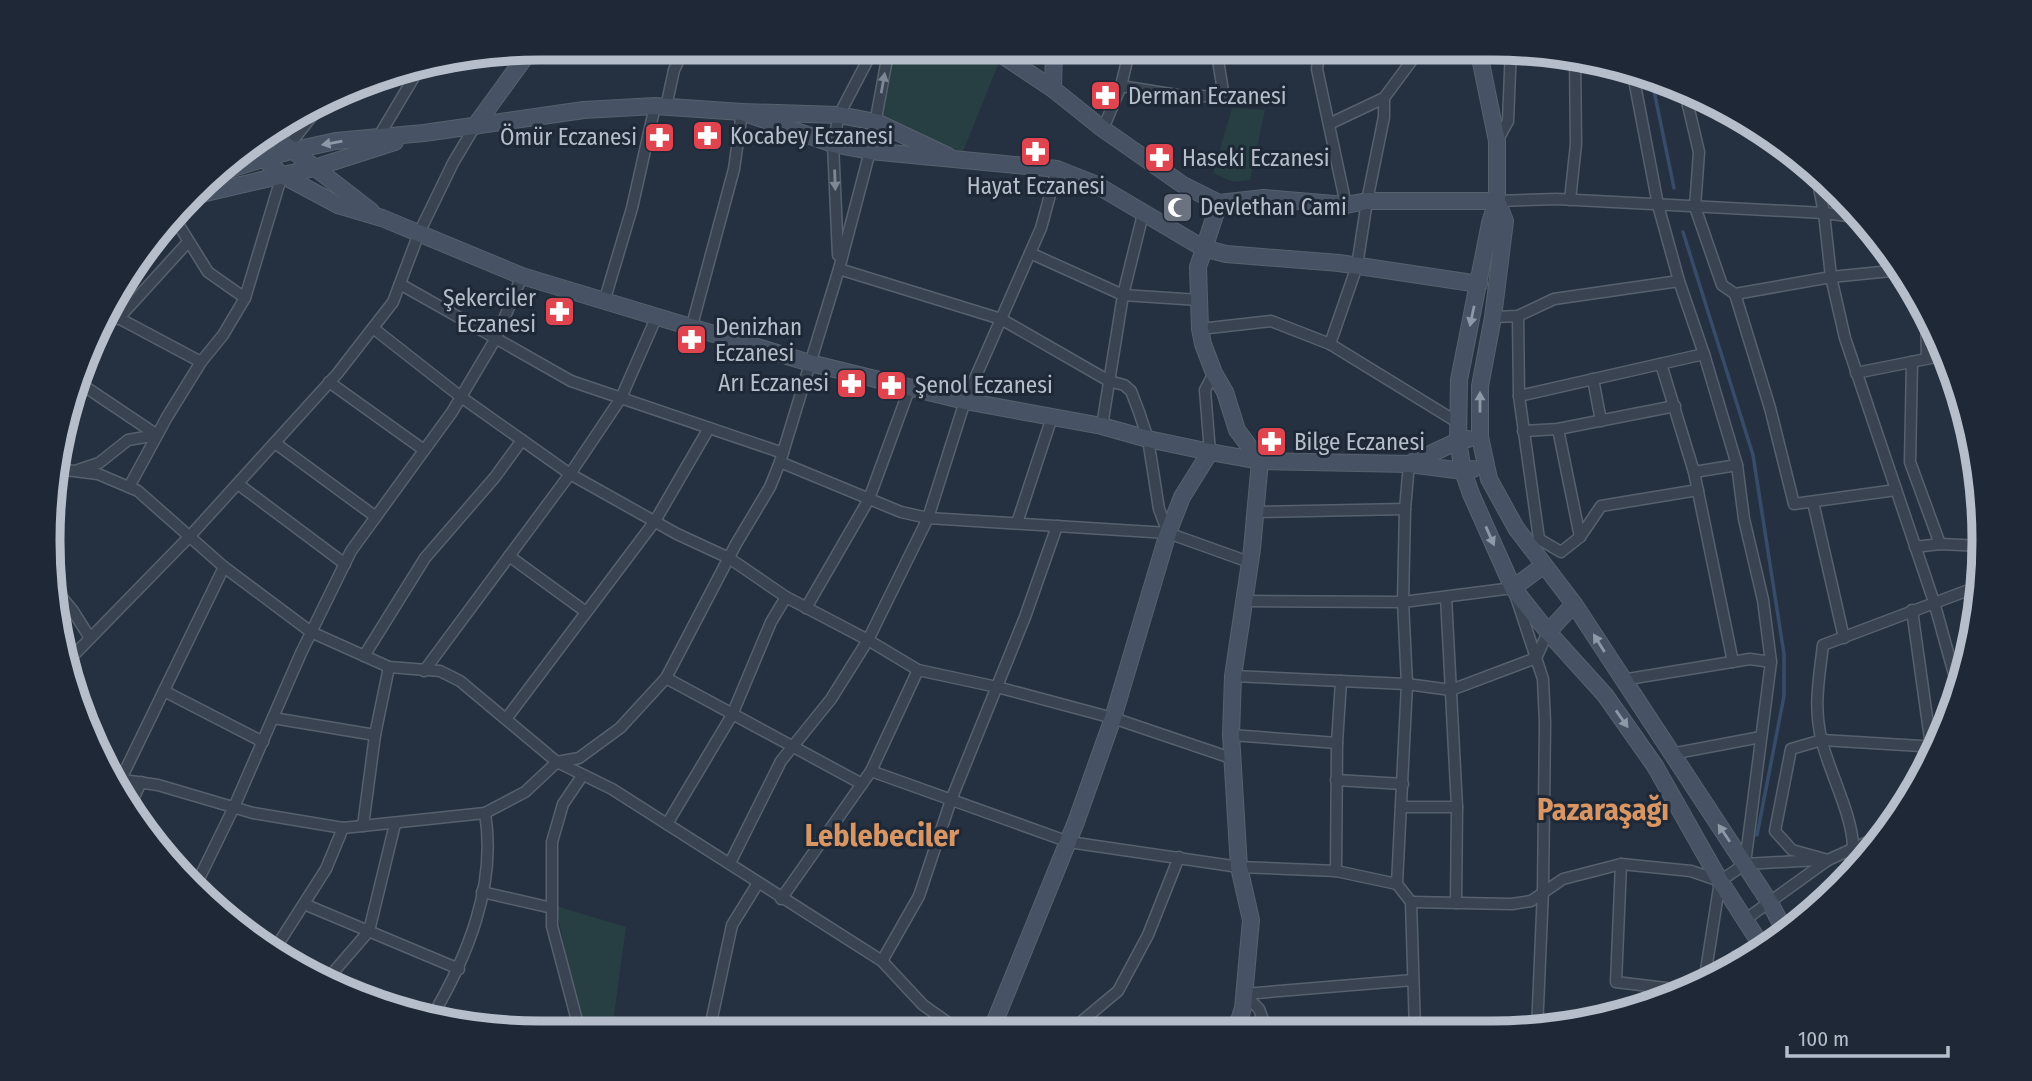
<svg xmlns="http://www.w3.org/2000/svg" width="2032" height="1081" font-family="'Fira Sans Condensed',sans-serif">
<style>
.green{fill:#273f42}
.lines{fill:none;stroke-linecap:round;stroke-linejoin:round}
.stream{stroke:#384c69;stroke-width:3.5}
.street-casing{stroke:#57616e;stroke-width:13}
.secondary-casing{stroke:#57616e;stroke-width:18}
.street{stroke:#394351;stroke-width:10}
.secondary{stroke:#475264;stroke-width:16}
.oneway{fill:#7e8794}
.oneway2{fill:#8f98a7}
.labels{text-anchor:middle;stroke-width:6;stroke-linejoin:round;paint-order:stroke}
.poi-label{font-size:23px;fill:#b6becb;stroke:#1e2836;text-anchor:start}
.district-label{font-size:30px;font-weight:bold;fill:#d89664;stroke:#1e2836}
.rim{fill:none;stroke:#b6becb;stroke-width:9}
</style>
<rect width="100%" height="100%" fill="#253141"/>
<!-- green -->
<g class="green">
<polygon points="889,48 987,48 1002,55 959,161 876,122"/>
<polygon points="1232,108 1265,110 1250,180 1233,182 1213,173"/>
<polygon points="556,906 626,927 612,1029 626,1032 582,1032"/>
</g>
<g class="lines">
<!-- stream -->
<g class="stream">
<polyline points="1651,76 1674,188"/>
<polyline points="1683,232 1753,455 1784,654 1784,696 1757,835"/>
<polyline points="1728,971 1733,952"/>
</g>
<defs>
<g id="street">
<polyline points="1320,48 1317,69 1346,205"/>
<polyline points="1511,53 1535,50"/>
<polyline points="1632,69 1658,205 1679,281 1704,354 1737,465 1744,519 1763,600 1771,662 1745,864"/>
<polyline points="1121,86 1177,95 1224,97 1216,48"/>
<polyline points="1684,88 1699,152 1695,207 1722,285 1735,294 1770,408 1794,504 1896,490"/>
<polyline points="1688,106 1714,101"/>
<polyline points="666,107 674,70 685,47"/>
<polyline points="1329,124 1384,98 1421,48"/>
<polyline points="1103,129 1121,86 1130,48"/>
<polyline points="376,141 420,67"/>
<polyline points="1497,141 1508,121 1511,48"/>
<polyline points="287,148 319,107"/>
<polyline points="1816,172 1824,213 1831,277 1845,338 1934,602 1959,692"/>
<polyline points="1570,200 1576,144 1575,57"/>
<polyline points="1497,201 1557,199 1824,213 1864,218"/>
<polyline points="175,219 208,272 245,298"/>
<polyline points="1030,253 1123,295 1199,300"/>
<polyline points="838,255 833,144 839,115 874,48"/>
<polyline points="839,269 1001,319 1109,381 1124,385 1131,391 1139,412 1148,439 1159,509 1168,533"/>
<polyline points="400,284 571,381 783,453"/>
<polyline points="1735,294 1831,277 1901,270"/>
<polyline points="604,302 632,208 655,106"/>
<polyline points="1926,309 1927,358"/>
<polyline points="109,313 201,362"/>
<polyline points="1518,316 1519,396 1539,539 1561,552 1580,537 1601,506 1698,490"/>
<polyline points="1493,317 1518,316 1554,299 1679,281"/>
<polyline points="118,319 188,242"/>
<polyline points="373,328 461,397 570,474 677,534 729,558 786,597 868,640 918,670 997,687 1113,718 1231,758"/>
<polyline points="691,329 734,169 742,112"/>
<polyline points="1200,329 1271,321 1330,344 1457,422"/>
<polyline points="1330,344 1357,266 1367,201 1384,117 1384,98"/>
<polyline points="1912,362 1910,462 1940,544"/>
<polyline points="1661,364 1694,472 1733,662"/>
<polyline points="1856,373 1946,355"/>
<polyline points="1593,379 1601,421"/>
<polyline points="78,382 157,435"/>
<polyline points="329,382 424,450"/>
<polyline points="1519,396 1704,354"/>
<polyline points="1102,426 1123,295 1143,214"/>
<polyline points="1558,429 1580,537"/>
<polyline points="1523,431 1558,429 1675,406"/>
<polyline points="275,443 376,517"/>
<polyline points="1210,452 1205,390 1214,373"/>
<polyline points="780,462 901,512 928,518 1168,533 1249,562"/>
<polyline points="1409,464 1405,509 1403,602 1407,684 1397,884 1411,902 1415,1030"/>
<polyline points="58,469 98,474 138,491 224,567 311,632 389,667 440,671 460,681 557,762 612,789 882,961 923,1005 960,1031"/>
<polyline points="78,470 99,463 128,440 157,435"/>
<polyline points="1694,472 1737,465"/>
<polyline points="238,484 345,564"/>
<polyline points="129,487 167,417 201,362 223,335 245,298 282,175"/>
<polyline points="1813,502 1844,638"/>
<polyline points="1254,512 1405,509"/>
<polyline points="1017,523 1052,417"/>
<polyline points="1915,547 1940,544 1983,546"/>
<polyline points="509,556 586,612"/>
<polyline points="49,568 56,581 59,594 73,611 90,638"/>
<polyline points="1446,597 1457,807 1456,903"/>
<polyline points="1243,601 1403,602 1513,588 1543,679 1545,723 1543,890 1537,1030"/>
<polyline points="806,608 869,499 910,387"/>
<polyline points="1912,610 1931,746"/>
<polyline points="364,656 425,558 495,477 522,440"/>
<polyline points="69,660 190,536 337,374 393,302 419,233 453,163 475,126"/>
<polyline points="424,671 570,474 621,398 656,318"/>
<polyline points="1233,676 1407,684 1451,690 1536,658 1548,632"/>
<polyline points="666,678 862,784"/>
<polyline points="1622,680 1750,659 1771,662"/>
<polyline points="164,691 263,742"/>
<polyline points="273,718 375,735"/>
<polyline points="506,719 655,521 709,428"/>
<polyline points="1231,735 1337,743"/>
<polyline points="1671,754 1761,737"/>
<polyline points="871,771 1069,842 1239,867 1336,871 1397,884"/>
<polyline points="116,779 158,785 253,813 343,828 485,813 525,792 557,762 579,758 620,728 666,678 736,544 770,487 780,462 839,269 870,151 889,48"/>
<polyline points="121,779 224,567"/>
<polyline points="1336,780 1403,784"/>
<polyline points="131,804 141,782"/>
<polyline points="1402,807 1457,807"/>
<polyline points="667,824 732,715 771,622 786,597"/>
<polyline points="363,826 375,735 389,667"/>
<polyline points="1828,860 1792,850 1775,831 1791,749 1822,740 1938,747"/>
<polyline points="730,863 781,761 831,699 868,640 928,518 965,401 1041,228 1057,169"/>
<polyline points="1621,864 1616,982 1690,991"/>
<polyline points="1336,871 1337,743 1341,681"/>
<path d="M1849,878C1848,867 1853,856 1853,846C1852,815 1830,773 1822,742C1813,707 1819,679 1823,645L1982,585"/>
<polyline points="194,889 234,807 301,653 351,551 452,412 496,338 522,276"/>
<polyline points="482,892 552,908"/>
<polyline points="781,899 871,771 918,670"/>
<polyline points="1411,902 1512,904 1531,901 1563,879 1621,864 1691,871 1720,881"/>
<polyline points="304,904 459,969"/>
<polyline points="1746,919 1828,860 1883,835"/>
<polyline points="273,952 326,869 343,828"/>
<polyline points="882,961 919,896 951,800 1025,617 1057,526"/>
<polyline points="324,983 369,931 395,824"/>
<polyline points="1704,983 1720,881 1745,864 1818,860"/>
<polyline points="1244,994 1413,980"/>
<polyline points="1244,994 1259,1009 1267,1030"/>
<path d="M430,1020C467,958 497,886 485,813"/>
<polyline points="1070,1031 1118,991 1148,935 1179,857"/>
<polyline points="580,1032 552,926 552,842 563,804 582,776"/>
<polyline points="709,1032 732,925 758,883"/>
</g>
<g id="secondary">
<polyline points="987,48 1002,55 1053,89 1103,129 1183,185 1219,203 1264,198 1346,205 1367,201 1497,201"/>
<polyline points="1478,48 1497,141 1497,201 1490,223 1459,380 1458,441 1463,471 1471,494 1513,588 1548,632 1605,695 1655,766 1720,881 1765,951"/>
<polyline points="1053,89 1054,48"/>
<polyline points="742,112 833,144 870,151 1057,169 1095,184 1203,248 1226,254 1339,263 1479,284"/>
<polyline points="475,126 531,49"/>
<polyline points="270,133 371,211"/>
<polyline points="253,142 265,160 282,175 338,205 382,218 522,276 810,363 965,401 1102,426 1148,439 1210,452 1260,461 1409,464"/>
<polyline points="219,172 290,151 336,141 424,133 584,110 655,106 742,112 839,115 876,122 948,156"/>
<polyline points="197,195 314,168 395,142"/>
<polyline points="1497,201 1505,221 1493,317 1480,386 1480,437 1489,479 1516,528 1574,604 1770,903 1786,933"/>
<polyline points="1219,203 1198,267 1200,329 1203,344 1214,373 1225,392 1237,430 1260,461 1252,549 1233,676 1231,735 1239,867 1251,920 1243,1008 1236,1030"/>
<polyline points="1468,439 1458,441 1409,464 1463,471 1473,469"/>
<polyline points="1513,588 1544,565"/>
<polyline points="1548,632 1574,604"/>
<polyline points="991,1031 1076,822 1113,718 1168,533 1182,497 1210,452"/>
</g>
</defs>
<!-- street casing -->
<use href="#street" class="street-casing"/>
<!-- secondary casing -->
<use href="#secondary" class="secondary-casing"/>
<!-- street -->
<use href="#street" class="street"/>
<!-- secondary -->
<use href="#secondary" class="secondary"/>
</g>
<!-- one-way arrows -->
<defs><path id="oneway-solid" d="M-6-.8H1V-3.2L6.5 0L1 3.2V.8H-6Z" transform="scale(1.75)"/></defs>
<g class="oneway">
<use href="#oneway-solid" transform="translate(883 83) rotate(-80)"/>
<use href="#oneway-solid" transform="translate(835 180) rotate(88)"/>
</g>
<g class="oneway2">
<use href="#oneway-solid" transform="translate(332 143) rotate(170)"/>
<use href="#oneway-solid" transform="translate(1472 316) rotate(102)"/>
<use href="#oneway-solid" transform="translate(1480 402) rotate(-90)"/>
<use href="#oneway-solid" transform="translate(1490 536) rotate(66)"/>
<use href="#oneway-solid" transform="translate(1599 643) rotate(-122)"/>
<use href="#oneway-solid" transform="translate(1622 719) rotate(55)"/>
<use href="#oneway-solid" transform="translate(1724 833) rotate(-124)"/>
</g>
<!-- icons -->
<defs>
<symbol id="pharmacy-square" viewBox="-11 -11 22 22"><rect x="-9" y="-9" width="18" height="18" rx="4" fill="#e0444e" stroke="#1e2836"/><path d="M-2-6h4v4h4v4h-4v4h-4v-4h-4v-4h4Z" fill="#fff"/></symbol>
<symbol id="mosque-square" viewBox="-11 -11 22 22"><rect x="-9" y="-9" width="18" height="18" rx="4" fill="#6b7280" stroke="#1e2836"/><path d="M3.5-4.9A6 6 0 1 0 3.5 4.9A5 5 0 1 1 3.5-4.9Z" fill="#fff"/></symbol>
</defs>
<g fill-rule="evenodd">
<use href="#pharmacy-square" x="1088" y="78" width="35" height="35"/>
<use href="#pharmacy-square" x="690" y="118" width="35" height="35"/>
<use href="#pharmacy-square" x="642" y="120" width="35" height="35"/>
<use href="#pharmacy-square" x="1018" y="134" width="35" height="35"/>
<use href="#pharmacy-square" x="1142" y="140" width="35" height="35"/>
<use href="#mosque-square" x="1160" y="190" width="35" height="35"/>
<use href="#pharmacy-square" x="542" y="294" width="35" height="35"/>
<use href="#pharmacy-square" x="674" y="322" width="35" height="35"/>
<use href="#pharmacy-square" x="834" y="366" width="35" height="35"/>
<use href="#pharmacy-square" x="874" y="368" width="35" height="35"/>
<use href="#pharmacy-square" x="1254" y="424" width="35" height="35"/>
</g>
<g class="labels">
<!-- poi labels -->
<g class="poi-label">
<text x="1128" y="104">Derman Eczanesi</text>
<text x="730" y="144">Kocabey Eczanesi</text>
<text x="637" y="145" text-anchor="end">Ömür Eczanesi</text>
<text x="1182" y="166">Haseki Eczanesi</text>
<text x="1036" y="194" text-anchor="middle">Hayat Eczanesi</text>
<text x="1200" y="215">Devlethan Cami</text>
<text x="536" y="306" text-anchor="end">Şekerciler<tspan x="536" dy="26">Eczanesi</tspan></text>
<text x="715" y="335">Denizhan<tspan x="715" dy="26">Eczanesi</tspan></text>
<text x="829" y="391" text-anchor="end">Arı Eczanesi</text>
<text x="915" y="393">Şenol Eczanesi</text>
<text x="1294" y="450">Bilge Eczanesi</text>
</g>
<!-- district labels -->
<g class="district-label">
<text x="1603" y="820">Pazaraşağı</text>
<text x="882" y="846">Leblebeciler</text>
</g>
</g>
<!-- crop -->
<path d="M0 0H2032V1081H0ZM540 60H1492A480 480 0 0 1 1972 540V541A480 480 0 0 1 1492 1021H540A480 480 0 0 1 60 541V540A480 480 0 0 1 540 60Z" fill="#1e2836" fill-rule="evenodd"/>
<path class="rim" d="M540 60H1492A480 480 0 0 1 1972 540V541A480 480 0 0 1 1492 1021H540A480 480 0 0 1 60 541V540A480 480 0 0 1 540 60Z"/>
<!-- scale -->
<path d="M1787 1046v10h161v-10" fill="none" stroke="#b6becb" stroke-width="3.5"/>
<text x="1798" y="1046" font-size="21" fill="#b6becb" stroke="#1e2836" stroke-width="5" paint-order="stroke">100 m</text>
</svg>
